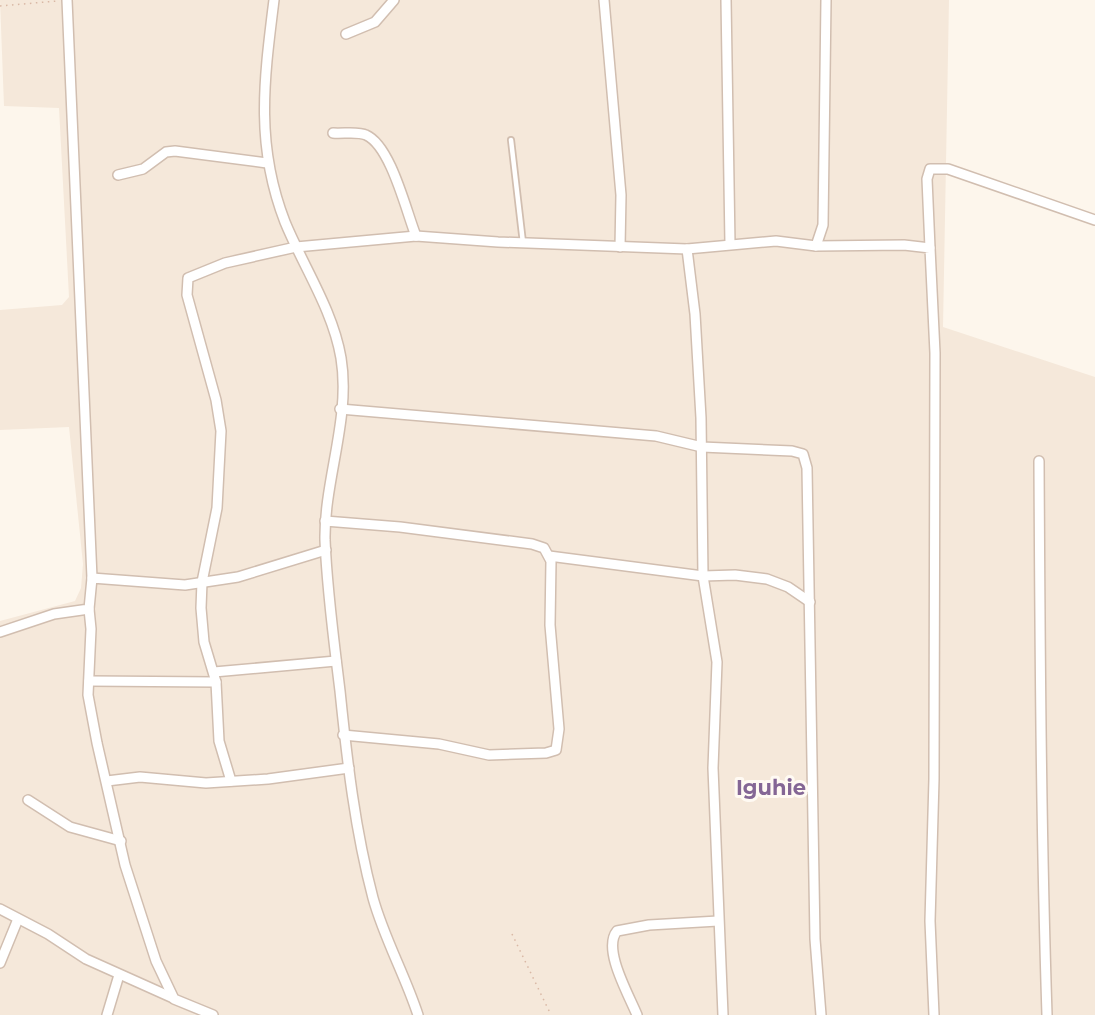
<svg xmlns="http://www.w3.org/2000/svg" width="1095" height="1015" font-family="Montserrat,sans-serif">
<style>
.residential{fill:#f5e8da}
.lines{fill:none;stroke-linecap:round;stroke-linejoin:round}
.lane-casing{stroke:#d1beb0;stroke-width:8}
.street-casing{stroke:#d1beb0;stroke-width:12}
.path{stroke:#d9b8a5;stroke-width:1.5;stroke-dasharray:1.5 4.5;stroke-linecap:butt}
.lane{stroke:#fff;stroke-width:4.5}
.street{stroke:#fff;stroke-width:9}
.labels{text-anchor:middle;stroke-width:6;stroke-linejoin:round;paint-order:stroke}
.quarter-label{font-size:21px;font-weight:bold;fill:#846695;stroke:#fffaf3}
</style>
<rect width="100%" height="100%" fill="#fdf6ec"/>
<!-- residential -->
<polygon class="residential" points="0,0 949,0 943,327 1095,377 1095,1015 0,1015 0,621 75,601 81,588 83,564 69,427 0,430 0,310 62,305 69,297 59,108 4,106"/>
<g class="lines">
<defs>
<polyline id="lane" points="511,140 523,243"/>
<g id="street">
<polyline points="67,0 92,578"/>
<path d="M274,0C264,80 255,145 285,222C303,266 333,310 341,358C351,418 324,480 325,540C327,591 334,641 340,691C347,760 355,830 373,898C384,938 405,975 418,1015"/>
<polyline points="604,0 621,195 620,247"/>
<polyline points="726,0 730,244"/>
<polyline points="346,34 375,22 394,0"/>
<path d="M333,133C342,134 358,131 366,135C391,146 406,211 416,236"/>
<polyline points="118,175 143,169 166,152 175,151 267,163"/>
<polyline points="816,246 823,225 826,0"/>
<polyline points="930,248 927,179 930,169 948,169 1095,220"/>
<polyline points="687,249 695,314 701,418 703,576 717,662 713,768 723,1015"/>
<polyline points="340,409 656,436 702,447 792,451 803,454 807,468 815,939 821,1015"/>
<path d="M1039,461C1040,646 1041,830 1047,1015"/>
<polyline points="325,521 400,527 532,544 544,548 551,561 550,625 559,729 556,750 546,753 489,755 439,744 343,735"/>
<polyline points="549,556 703,576 735,575 767,579 788,587 810,602"/>
<polyline points="89,609 91,629 88,695 97,743 125,865 156,961 174,999 213,1015"/>
<polyline points="0,632 54,614 89,609 92,578 185,585 238,577 326,550"/>
<polyline points="214,672 336,661"/>
<polyline points="89,681 216,682"/>
<polyline points="107,781 140,777 206,783 268,779 349,768"/>
<polyline points="231,781 219,741 216,682 204,642 201,608 202,582 217,508 221,431 216,400 187,295 188,278 225,263 296,247 416,236 498,242 687,249 776,241 816,246 904,245 930,248 935,353 934,779 930,921 934,1015"/>
<polyline points="28,800 70,827 121,841"/>
<polyline points="0,909 48,934 86,959 173,998"/>
<polyline points="0,963 18,919"/>
<polyline points="107,1015 119,975"/>
<path d="M637,1015C629,995 602,949 617,931L649,925L718,921"/>
</g>
</defs>
<!-- lane casing -->
<use href="#lane" class="lane-casing"/>
<!-- street casing -->
<use href="#street" class="street-casing"/>
<!-- path -->
<g class="path">
<polyline points="0,6 57,1"/>
<polyline points="512,934 551,1015"/>
</g>
<!-- lane -->
<use href="#lane" class="lane"/>
<!-- street -->
<use href="#street" class="street"/>
</g>
<g class="labels">
<!-- quarter labels -->
<g class="quarter-label">
<text x="771" y="795">Iguhie</text>
</g>
</g>
</svg>
